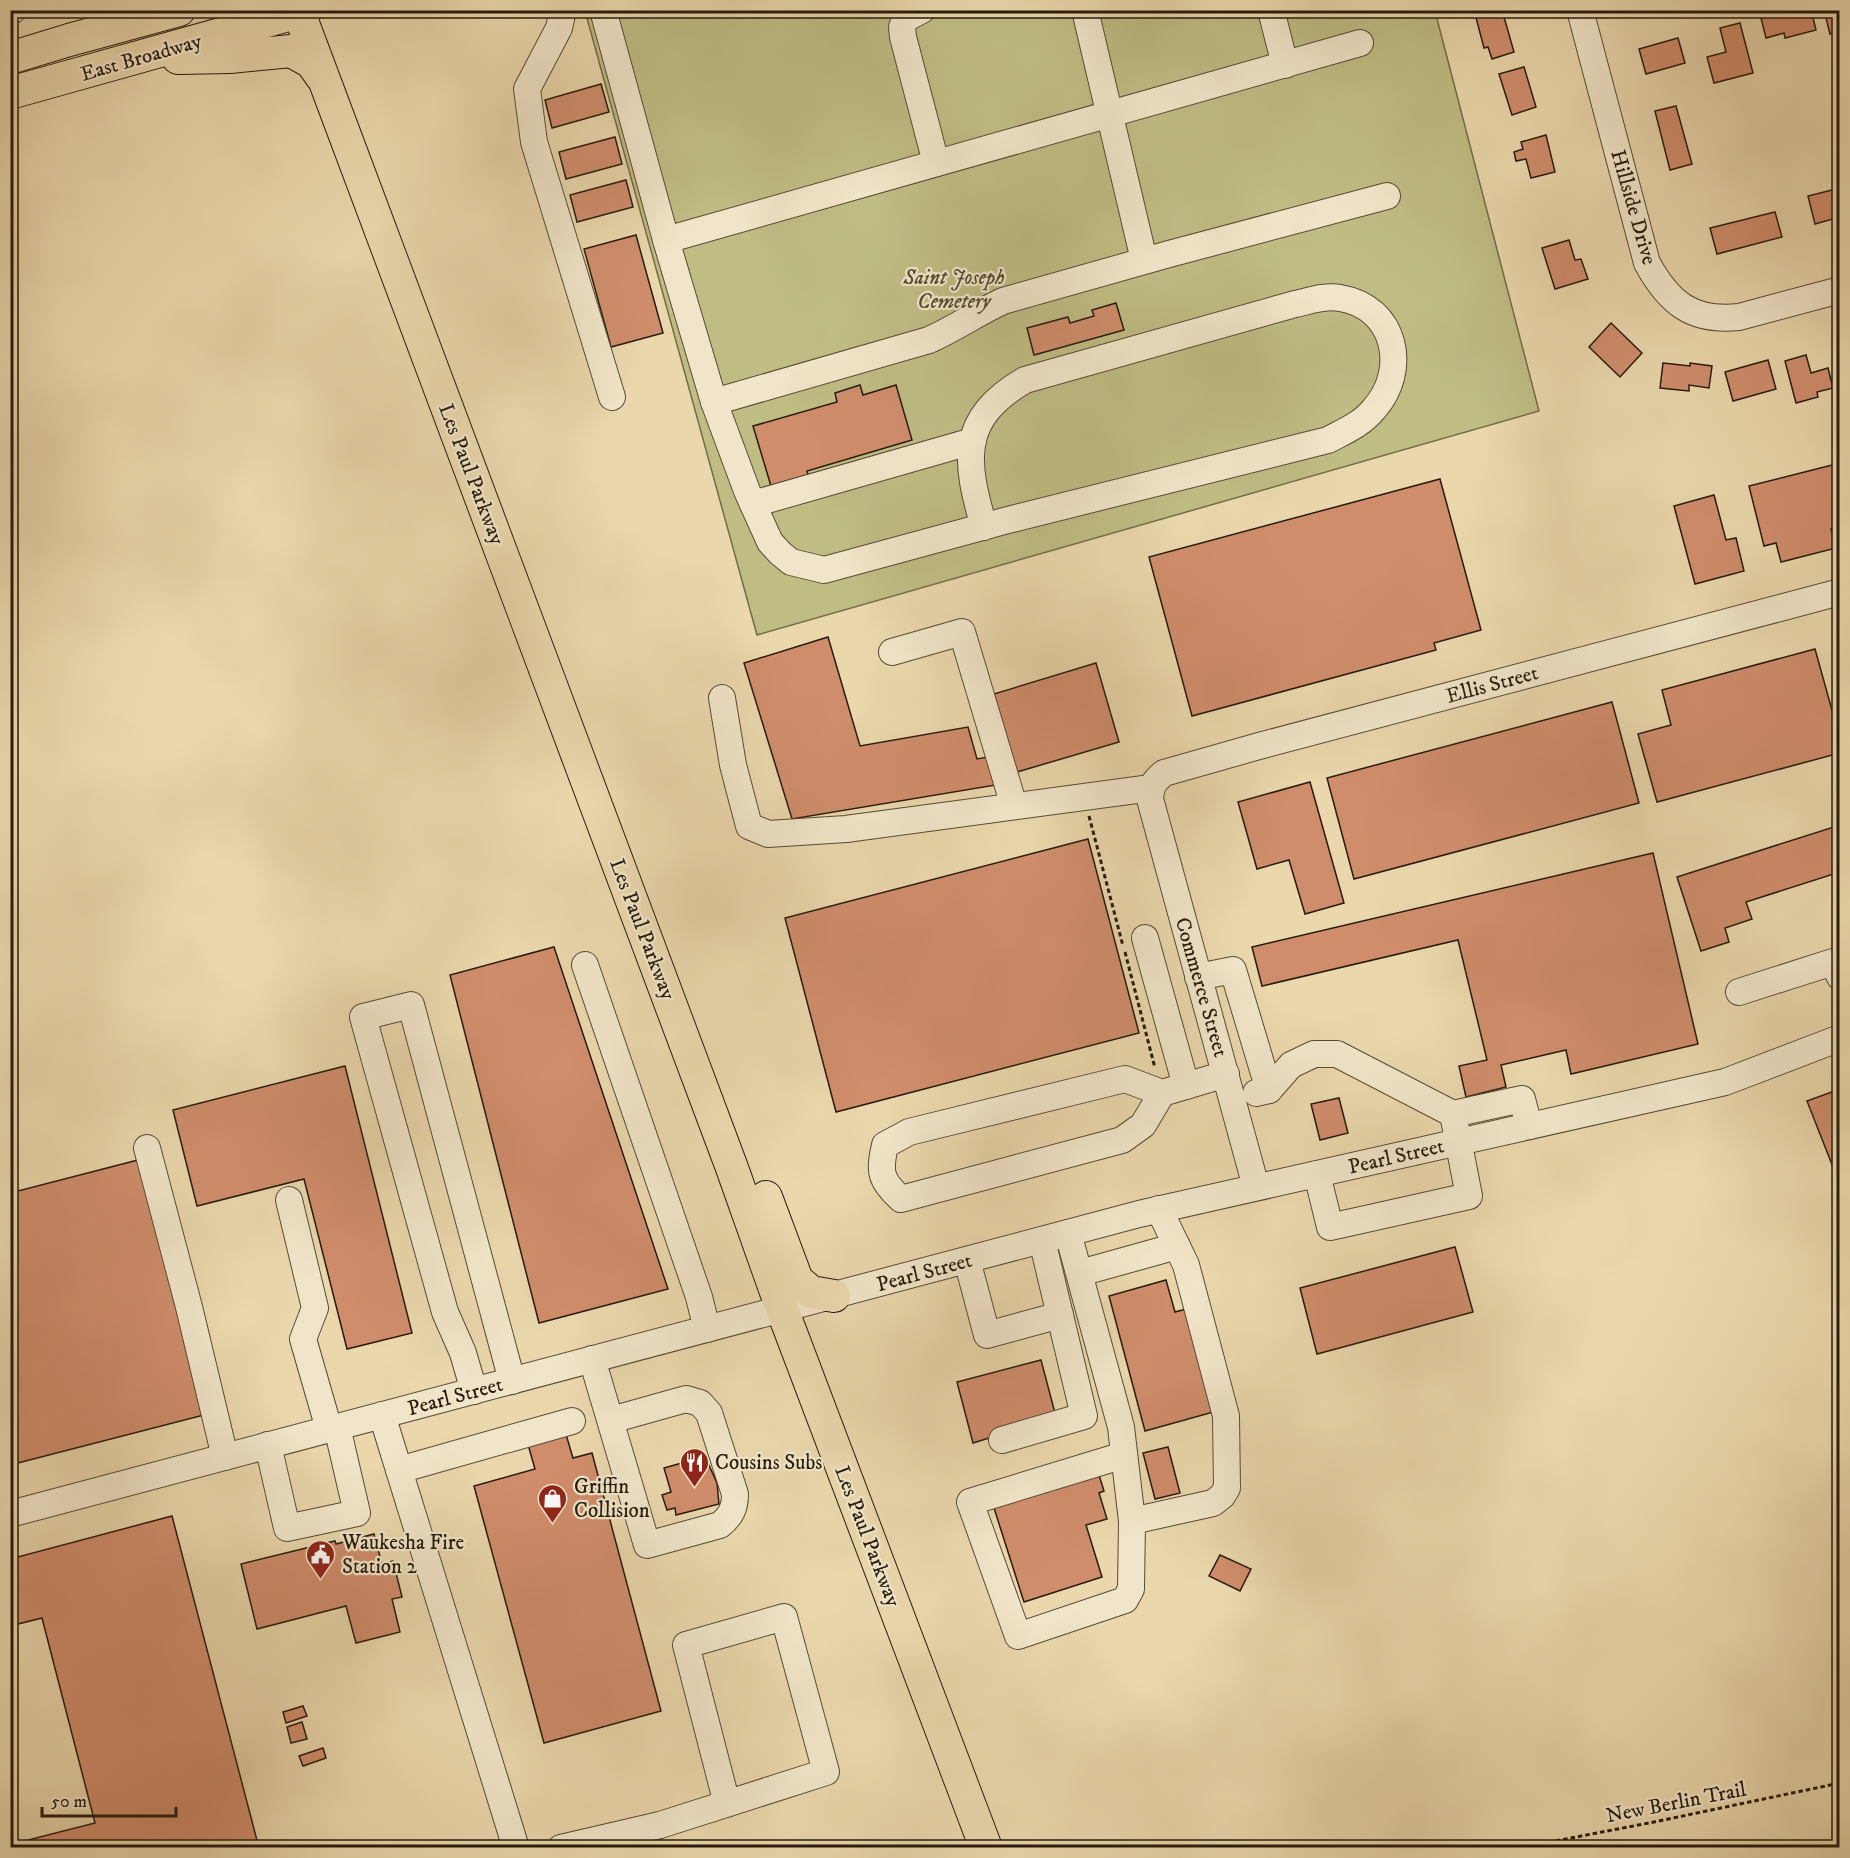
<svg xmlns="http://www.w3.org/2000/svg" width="1850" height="1858" font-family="'IM FELL DW Pica',serif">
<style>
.green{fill:#bfbc84;stroke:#726c49;stroke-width:1.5}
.building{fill:#d08d6c;stroke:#261b0e;stroke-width:1.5}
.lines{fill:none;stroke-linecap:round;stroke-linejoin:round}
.minor-casing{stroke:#574a36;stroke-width:28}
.major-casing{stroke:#261b0e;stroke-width:34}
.path{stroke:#261b0e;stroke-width:3;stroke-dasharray:4.5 3;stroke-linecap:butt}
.minor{stroke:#f1e5c9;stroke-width:26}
.major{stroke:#ead7ac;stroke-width:32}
.labels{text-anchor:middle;stroke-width:4.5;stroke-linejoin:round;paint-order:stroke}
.street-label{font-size:21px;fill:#261b0e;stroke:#f1e5c9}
.park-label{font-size:21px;font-style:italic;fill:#544b31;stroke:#f1e5c9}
.poi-label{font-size:21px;fill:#261b0e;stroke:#f1e5c9;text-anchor:start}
</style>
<rect width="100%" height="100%" fill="#ead7ac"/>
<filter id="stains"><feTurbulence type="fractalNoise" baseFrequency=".00333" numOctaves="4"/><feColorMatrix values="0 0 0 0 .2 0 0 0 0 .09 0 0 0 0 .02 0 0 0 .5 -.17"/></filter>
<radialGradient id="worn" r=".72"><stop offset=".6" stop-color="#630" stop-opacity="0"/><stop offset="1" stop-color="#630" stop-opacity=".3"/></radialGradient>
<!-- green -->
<polygon class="green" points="585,11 1435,11 1539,411 757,635"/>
<!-- building -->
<g class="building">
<polygon points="1474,10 1502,10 1514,52 1492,59 1488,47 1484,48"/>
<polygon points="1788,10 1811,10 1816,30 1785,38 1784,33 1766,38 1761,18"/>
<polygon points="1824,10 1840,10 1840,31 1830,34"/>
<polygon points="1740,23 1753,73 1714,83 1707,57 1726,52 1720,28"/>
<polygon points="1678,38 1685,63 1646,74 1639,49"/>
<polygon points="1524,67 1536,107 1512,115 1499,74"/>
<polygon points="601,84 609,112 552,128 545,100"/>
<polygon points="1676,106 1692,164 1670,170 1655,111"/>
<polygon points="1546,135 1555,172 1531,178 1526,159 1516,161 1514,152 1523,149 1521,142"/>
<polygon points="615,137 622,164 566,179 559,152"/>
<polygon points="626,180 633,207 577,222 570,195"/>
<polygon points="1840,188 1840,217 1815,224 1808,196"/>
<polygon points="1775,212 1782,237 1717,254 1710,228"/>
<polygon points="636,235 663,333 611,347 584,249"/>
<polygon points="1569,240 1575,260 1581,259 1588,279 1555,289 1542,248"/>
<polygon points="1116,303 1124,330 1034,355 1027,328 1068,317 1070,323 1094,316 1092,310"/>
<polygon points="1611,323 1642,353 1620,377 1589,347"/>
<polygon points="1806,355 1811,373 1828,368 1833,388 1817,392 1818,397 1796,403 1785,361"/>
<polygon points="1768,360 1776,389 1733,401 1725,372"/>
<polygon points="1663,363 1690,366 1690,363 1712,366 1709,388 1689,385 1689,391 1660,388"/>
<polygon points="860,385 863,395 896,385 912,440 807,471 808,475 771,486 753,426 837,402 835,393"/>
<polygon points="1840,463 1840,527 1831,529 1836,548 1781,562 1776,543 1764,546 1749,486"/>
<polygon points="1440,479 1481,630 1434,643 1436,650 1192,716 1149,557"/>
<polygon points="1714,495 1726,540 1736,538 1744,571 1695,584 1674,506"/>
<polygon points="828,637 860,746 968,727 977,759 988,757 996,785 792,819 744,663"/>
<polygon points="1815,649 1840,739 1840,753 1657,802 1638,734 1671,725 1662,690"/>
<polygon points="1096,663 1119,742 1017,772 994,694"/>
<polygon points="1612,702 1639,803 1354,879 1327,778"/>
<polygon points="1310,782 1344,903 1305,914 1289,860 1257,869 1238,802"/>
<polygon points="1840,825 1840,872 1746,902 1752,919 1725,928 1729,942 1701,951 1677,877"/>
<polygon points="1088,839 1139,1033 836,1112 785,918"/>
<polygon points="1653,853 1698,1044 1571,1074 1566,1050 1501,1065 1506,1087 1466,1097 1459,1066 1487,1060 1458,940 1262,986 1252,947"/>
<polygon points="554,947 668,1289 539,1323 450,975"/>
<polygon points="345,1066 412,1333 347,1349 304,1179 197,1206 173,1110"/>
<polygon points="1840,1089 1840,1185 1807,1101"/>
<polygon points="1339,1098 1348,1133 1320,1140 1311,1104"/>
<polygon points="138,1160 204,1415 10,1465 10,1193"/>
<polygon points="1455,1247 1473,1312 1317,1354 1300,1288"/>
<polygon points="1166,1280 1175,1312 1190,1308 1217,1411 1145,1431 1109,1296"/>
<polygon points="1041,1360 1056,1417 973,1443 957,1382"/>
<polygon points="565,1431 573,1458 592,1453 661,1711 544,1743 474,1486 535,1469 527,1441"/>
<polygon points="1168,1447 1180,1493 1155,1499 1143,1453"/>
<polygon points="703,1457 704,1462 707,1461 717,1483 719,1504 676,1515 675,1508 667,1510 662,1495 671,1492 664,1468"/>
<polygon points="1099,1475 1104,1491 1099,1493 1107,1519 1086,1525 1102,1577 1024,1602 994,1508"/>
<polygon points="172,1516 259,1848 30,1848 28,1840 95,1823 42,1618 10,1626 10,1559"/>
<polygon points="374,1534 382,1564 393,1561 402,1597 392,1599 400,1632 356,1643 346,1606 257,1629 241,1564 335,1541 336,1544"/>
<polygon points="1220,1555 1251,1569 1240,1591 1209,1576"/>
<polygon points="303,1706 307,1716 286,1723 283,1712"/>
<polygon points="302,1722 307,1739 291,1743 287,1727"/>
<polygon points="323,1748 326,1758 303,1766 299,1756"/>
</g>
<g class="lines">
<defs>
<g id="minor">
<polyline points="563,10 559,28 527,89 534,142 612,397"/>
<path d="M603,10L666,240L714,402L747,491L770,542L780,553L791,562L824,570L1008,520L1328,440C1345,431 1362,424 1374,409C1409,370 1396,307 1340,298C1326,295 1309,301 1295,304L1025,380C958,419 965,461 984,527"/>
<polyline points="922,10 905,19 902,27 903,37 936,163"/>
<polyline points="1085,10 1144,260"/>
<polyline points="1271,10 1285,65"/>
<path d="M1580,10L1647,263C1669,303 1692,322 1739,317L1840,290"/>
<polyline points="10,11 13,10"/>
<polyline points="666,240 1360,43"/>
<path d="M714,402L929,340C954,329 977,313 1003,301L1169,254L1387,196"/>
<polyline points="753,504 973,441"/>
<polyline points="892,652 962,632 1014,806"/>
<polyline points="722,698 733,765 749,826 768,834 846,829 1151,788"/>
<polyline points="1145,938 1186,1086"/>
<polyline points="585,965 699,1297 707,1329"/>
<polyline points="1198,977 1233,970 1269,1090 1256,1093"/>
<polyline points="1739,992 1833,962 1840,977"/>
<polyline points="1269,1090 1291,1065 1314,1054 1337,1054 1453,1114"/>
<path d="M1162,1093L1125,1079L909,1132L885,1145C879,1172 880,1180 901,1199L1122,1140L1143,1125L1162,1093L1226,1074"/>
<polyline points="147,1148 189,1307 225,1457"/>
<polyline points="1317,1174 1330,1227 1469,1196 1453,1114 1522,1099 1529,1126"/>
<path d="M1256,1187L1150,799C1151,786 1154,781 1164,773L1259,746L1840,592"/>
<polyline points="289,1200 315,1308 303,1339 329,1429"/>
<polyline points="1068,1233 1121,1427 1132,1521 1213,1503 1222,1496 1227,1488 1226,1416 1186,1265 1159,1209"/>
<polyline points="967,1260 987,1335 1060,1315"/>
<polyline points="1080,1273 1177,1246"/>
<path d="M592,1359L647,1545L720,1525C731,1516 735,1508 735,1494L709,1413L700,1403L686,1399L611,1420"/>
<polyline points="474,1391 463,1353 445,1312 363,1017 411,1005 512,1381"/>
<polyline points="382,1415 516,1848"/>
<polyline points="1002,1440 1084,1416 1042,1240"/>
<polyline points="268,1445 287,1528 357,1513 337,1427"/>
<polyline points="1124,1455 970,1502 1018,1636 1125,1600 1131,1589 1132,1521"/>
<polyline points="399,1470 572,1421"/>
<polyline points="10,1514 1139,1214 1725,1082 1840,1038"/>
<polyline points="561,1848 660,1825 826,1772 784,1617 686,1645 727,1804"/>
</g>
<g id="major">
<polyline points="298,10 732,1168 782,1309 986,1848"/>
<polyline points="10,58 69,40 179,10"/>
<polyline points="178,58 230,57 291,51 311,62 321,76"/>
<polyline points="10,93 306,10"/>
<polyline points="766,1197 797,1280 811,1292 834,1296"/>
</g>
</defs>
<!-- minor casing -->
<use href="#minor" class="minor-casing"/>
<!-- major casing -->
<use href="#major" class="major-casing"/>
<!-- path -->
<g class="path">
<polyline points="1089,816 1123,946"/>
<polyline points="1125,952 1155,1068"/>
<polyline points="1519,1848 1654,1822 1840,1783"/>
</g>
<!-- minor -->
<use href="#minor" class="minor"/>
<!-- major -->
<use href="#major" class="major"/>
</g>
<!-- icons -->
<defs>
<symbol id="restaurant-pin" viewBox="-11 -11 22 30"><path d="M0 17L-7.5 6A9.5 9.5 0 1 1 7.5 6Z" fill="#8f2418" stroke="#f1e5c9"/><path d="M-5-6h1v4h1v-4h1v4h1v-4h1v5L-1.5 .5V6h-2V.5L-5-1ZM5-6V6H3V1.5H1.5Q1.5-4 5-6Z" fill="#fff"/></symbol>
<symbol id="shop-pin" viewBox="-11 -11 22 30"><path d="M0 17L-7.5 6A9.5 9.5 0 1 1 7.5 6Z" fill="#8f2418" stroke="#f1e5c9"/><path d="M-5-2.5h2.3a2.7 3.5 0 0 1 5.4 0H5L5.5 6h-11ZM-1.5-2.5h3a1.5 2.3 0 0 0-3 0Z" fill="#fff"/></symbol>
<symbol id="civic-pin" viewBox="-11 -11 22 30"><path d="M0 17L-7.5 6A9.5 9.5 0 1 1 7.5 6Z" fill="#8f2418" stroke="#f1e5c9"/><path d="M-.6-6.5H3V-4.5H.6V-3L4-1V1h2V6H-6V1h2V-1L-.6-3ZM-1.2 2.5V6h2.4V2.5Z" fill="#fff"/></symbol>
</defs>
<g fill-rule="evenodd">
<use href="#restaurant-pin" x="678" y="1446" width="33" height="45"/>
<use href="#shop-pin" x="536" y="1482" width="33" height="45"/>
<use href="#civic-pin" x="304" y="1538" width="33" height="45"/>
</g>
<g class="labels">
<!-- street labels -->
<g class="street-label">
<text transform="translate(141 57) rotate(-16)" y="7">East Broadway</text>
<text transform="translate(1634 207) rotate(74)" y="7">Hillside Drive</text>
<text transform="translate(472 474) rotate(69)" y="7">Les Paul Parkway</text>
<text transform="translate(1492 684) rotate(-15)" y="7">Ellis Street</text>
<text transform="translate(643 929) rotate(69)" y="7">Les Paul Parkway</text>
<text transform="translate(1202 987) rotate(74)" y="7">Commerce Street</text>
<text transform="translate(1396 1156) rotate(-13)" y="7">Pearl Street</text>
<text transform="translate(924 1272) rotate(-15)" y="7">Pearl Street</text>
<text transform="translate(455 1396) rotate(-15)" y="7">Pearl Street</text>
<text transform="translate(868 1536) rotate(69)" y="7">Les Paul Parkway</text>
<text transform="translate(1676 1802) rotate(-11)" y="7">New Berlin Trail</text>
</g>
<!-- park labels -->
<g class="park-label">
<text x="954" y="284">Saint Joseph<tspan x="954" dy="24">Cemetery</tspan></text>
</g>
<!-- poi labels -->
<g class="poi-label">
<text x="715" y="1469">Cousins Subs</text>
<text x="574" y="1493">Griffin<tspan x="574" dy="24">Collision</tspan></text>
<text x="342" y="1549">Waukesha Fire<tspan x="342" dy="24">Station 2</tspan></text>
</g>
</g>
<!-- margin -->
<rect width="1850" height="1858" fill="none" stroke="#ead7ac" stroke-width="36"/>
<rect x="12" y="12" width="1826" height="1834" fill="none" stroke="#261b0e" stroke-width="3"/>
<rect x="18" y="18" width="1814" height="1822" fill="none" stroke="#261b0e" stroke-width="1.5"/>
<!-- scale -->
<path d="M42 1807v9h134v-9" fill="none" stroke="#261b0e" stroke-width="3"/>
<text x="51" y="1807" font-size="18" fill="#261b0e" stroke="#f1e5c9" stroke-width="4.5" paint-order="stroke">50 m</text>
<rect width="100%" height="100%" filter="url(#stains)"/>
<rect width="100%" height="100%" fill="url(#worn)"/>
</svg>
